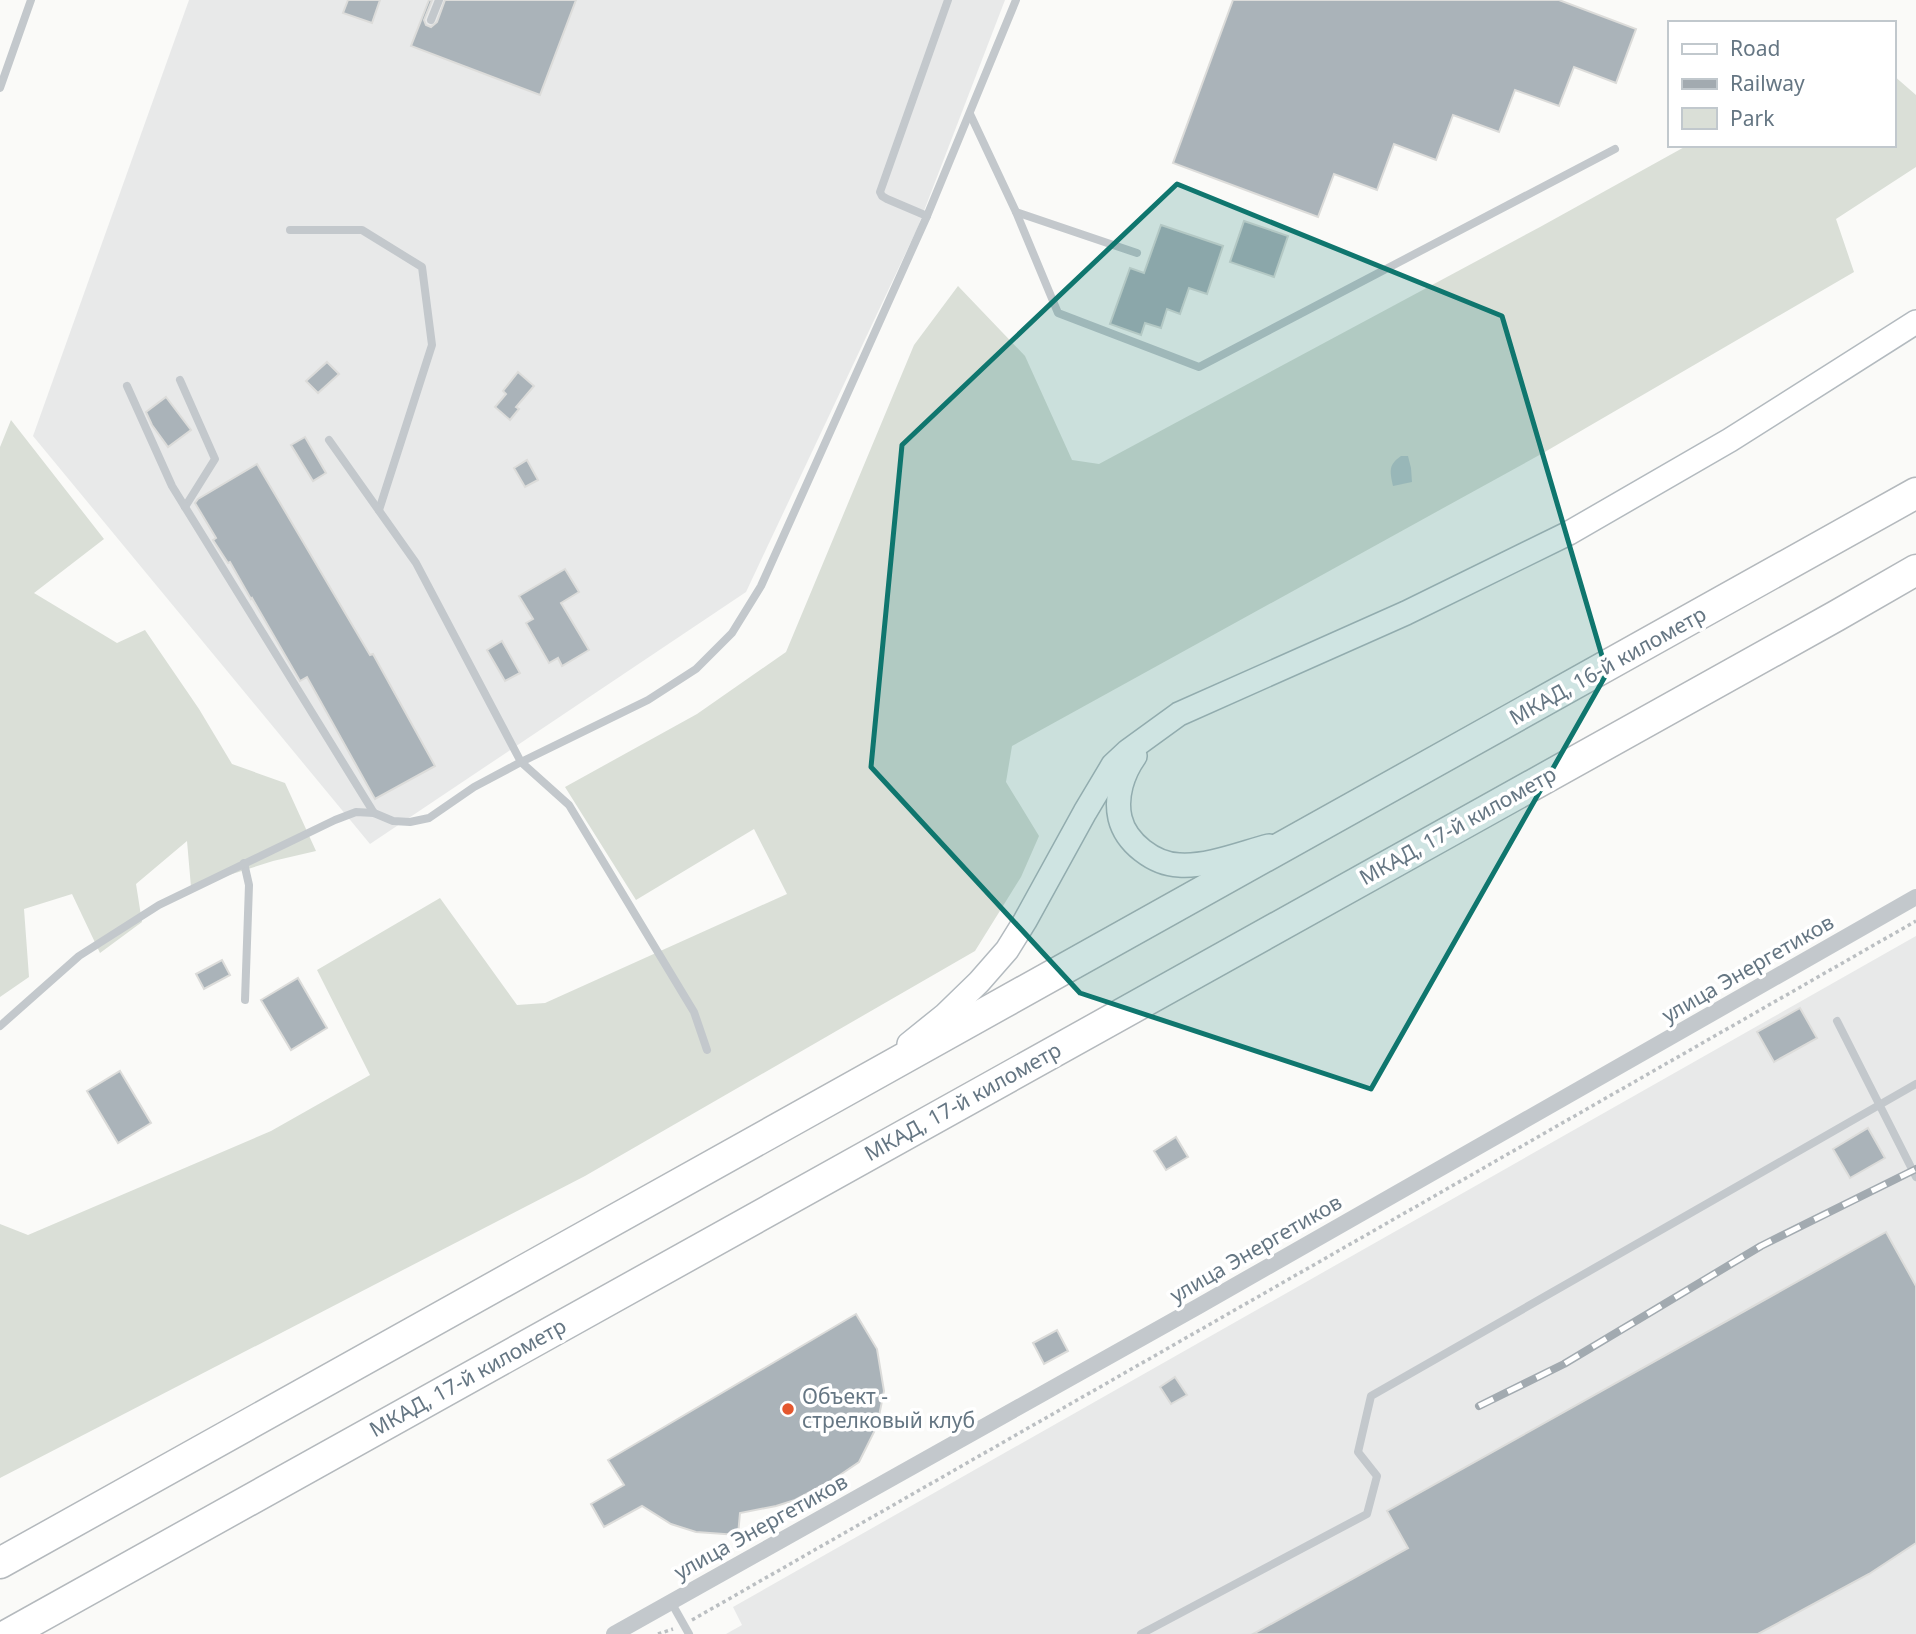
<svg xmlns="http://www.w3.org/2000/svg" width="1916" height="1634" font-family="'Noto Sans',sans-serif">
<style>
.built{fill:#e8e9e9}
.green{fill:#dadfd7}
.water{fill:#bbc7cb}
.building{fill:#aab3b9;stroke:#dcdcda;stroke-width:2}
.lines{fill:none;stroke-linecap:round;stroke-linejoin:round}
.secondary-casing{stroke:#b3babf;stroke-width:26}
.highway-casing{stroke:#b4b9bd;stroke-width:33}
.path{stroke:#bbbfc2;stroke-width:3.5;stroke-dasharray:3.5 3.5;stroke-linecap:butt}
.lane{stroke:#c3c8cc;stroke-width:8}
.street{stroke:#c3c8cc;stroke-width:16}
.secondary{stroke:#fff;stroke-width:23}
.highway{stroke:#fff;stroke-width:30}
.rail-casing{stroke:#a2aab0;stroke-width:8}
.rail{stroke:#fff;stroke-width:5;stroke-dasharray:16;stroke-linecap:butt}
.marked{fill:#0f766e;fill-opacity:0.2;stroke:#0f766e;stroke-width:5;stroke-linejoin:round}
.poi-dot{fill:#e4572e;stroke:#fff;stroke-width:2.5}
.labels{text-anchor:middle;stroke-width:7;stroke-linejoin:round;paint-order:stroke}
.street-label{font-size:21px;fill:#657683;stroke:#fff}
.poi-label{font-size:21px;fill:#657683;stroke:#fff;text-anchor:start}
</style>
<rect width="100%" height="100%" fill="#fafaf8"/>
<!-- built -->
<g class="built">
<polygon points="189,0 1005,0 917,229 746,592 370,844 33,436"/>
<polygon points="1916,936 1916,1634 726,1634 742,1625 733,1607"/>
</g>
<!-- green -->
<g class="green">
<polygon points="1893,75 1916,95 1916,167 1836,219 1854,272 1543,453 1012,746 1006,782 1039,836 1021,877 975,951 585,1176 0,1478 0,1224 28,1235 271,1131 370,1075 317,970 440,898 517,1005 545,1003 787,894 754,829 636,900 565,787 697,714 786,652 914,345 958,286 1025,356 1072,460 1099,464 1540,227 1688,145 1893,145"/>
<polygon points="11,420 104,539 34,593 117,643 145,630 199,709 232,764 285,783 316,851 273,861 191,887 187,841 136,884 142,922 100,953 72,894 24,909 29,977 0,997 0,447"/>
</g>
<!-- water -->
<path class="water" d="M1401,456H1408L1411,468L1412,482L1393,486C1390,471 1388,465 1401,456Z"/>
<!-- building -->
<g class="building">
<polygon points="348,0 380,0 372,23 343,13"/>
<polygon points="429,0 432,0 424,20 426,25 431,27 437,22 445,0 576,0 540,95 411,46"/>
<polygon points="1233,0 1559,0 1636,29 1616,83 1574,67 1559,106 1515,90 1499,132 1453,115 1436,160 1394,144 1377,190 1334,174 1318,217 1173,163"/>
<polygon points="1244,221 1288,236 1274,277 1230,262"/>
<polygon points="1161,225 1223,246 1207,294 1189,288 1180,314 1167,309 1161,328 1145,323 1141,335 1110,324 1130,268 1144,273"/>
<polygon points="327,362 339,374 318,393 306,381"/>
<polygon points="518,372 534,386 516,407 519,409 510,420 495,407 506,394 503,391"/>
<polygon points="166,397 191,430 168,447 152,425 146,412"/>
<polygon points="305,437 326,473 313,481 291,445"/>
<polygon points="527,460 538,480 525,487 514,468"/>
<polygon points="257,464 370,655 373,654 435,766 375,799 307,677 300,681 252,598 251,599 230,562 228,563 213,540 216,538 195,503 198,499"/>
<polygon points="565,569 579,592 561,603 589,650 562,666 558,658 549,663 526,623 533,619 519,596"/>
<polygon points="502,641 520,673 505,681 487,650"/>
<polygon points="222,960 230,975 204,989 196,974"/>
<polygon points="298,978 327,1028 291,1050 261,1000"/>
<polygon points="1800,1008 1817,1038 1774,1062 1757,1032"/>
<polygon points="120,1071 151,1123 118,1143 87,1091"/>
<polygon points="1868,1128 1885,1158 1850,1178 1833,1149"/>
<polygon points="1176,1137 1188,1157 1166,1170 1154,1151"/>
<polygon points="1886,1232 1916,1286 1916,1543 1869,1574 1758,1634 1253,1634 1408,1548 1387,1511"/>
<polygon points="856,1314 877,1349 884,1391 877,1426 859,1462 831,1481 795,1500 776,1506 740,1513 738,1535 696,1532 671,1524 642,1506 604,1527 591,1504 624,1485 608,1460"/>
<polygon points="1057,1330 1068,1351 1044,1364 1033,1343"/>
<polygon points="1175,1377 1187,1395 1171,1404 1160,1387"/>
</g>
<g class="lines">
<defs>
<g id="secondary">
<path d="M1135,756C1123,773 1115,796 1120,818C1126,843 1154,864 1179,865C1208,867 1242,853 1269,846"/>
<polyline points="909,1044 945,1015 979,982 1007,950 1025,921 1085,812 1113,765 1128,751 1179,714 1406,613 1569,533 1730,440 1916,322"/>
</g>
<g id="highway">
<polyline points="0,1563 1916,493"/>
<polyline points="9,1634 1836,616 1916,570"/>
</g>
</defs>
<!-- secondary casing -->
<use href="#secondary" class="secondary-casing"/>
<!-- highway casing -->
<use href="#highway" class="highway-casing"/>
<!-- path -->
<g class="path">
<polyline points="692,1620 1916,921"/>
<polyline points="658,1634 673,1629"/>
</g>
<!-- lane -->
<g class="lane">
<polyline points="431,20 439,0"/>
<polyline points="0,88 31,0"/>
<polyline points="970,114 1016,212 1137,253"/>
<polyline points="1016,212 1058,313 1199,367 1615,149"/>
<polyline points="927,216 887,199 882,196 880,192 948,0"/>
<polyline points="290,230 362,230 422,267 432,345 379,510"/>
<polyline points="180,380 215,459 185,507"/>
<polyline points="127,386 172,486 374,813"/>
<polyline points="329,440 416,563 521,762 569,805 694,1012 707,1050"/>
<polyline points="244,863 249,885 245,1000"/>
<polyline points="1837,1021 1916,1177"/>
<polyline points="0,1026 79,956 159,905 335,820 356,812 374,813 393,821 410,822 429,818 474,787 521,762 648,700 696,669 732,633 761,586 927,216 1016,0"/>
<polyline points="671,1602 689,1634"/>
<polyline points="1141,1634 1367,1514 1377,1476 1358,1452 1371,1396 1916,1084"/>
</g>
<!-- street -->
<polyline class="street" points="614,1634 1199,1306 1916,897"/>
<!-- secondary -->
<use href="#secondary" class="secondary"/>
<!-- highway -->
<use href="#highway" class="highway"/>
<defs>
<polyline id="rail" points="1479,1406 1564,1364 1761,1246 1916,1169"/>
</defs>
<!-- rail casing -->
<use href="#rail" class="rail-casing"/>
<!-- rail -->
<use href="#rail" class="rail"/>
</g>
<!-- marked area -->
<path class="marked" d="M1177,184L1502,316L1607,673L1371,1089L1080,993L871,767L902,445Z"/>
<!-- markers -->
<circle class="poi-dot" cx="788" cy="1409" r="7"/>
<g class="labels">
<!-- street labels -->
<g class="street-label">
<text transform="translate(1608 666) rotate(-29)" y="7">МКАД, 16-й километр</text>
<text transform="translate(1458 826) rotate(-29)" y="7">МКАД, 17-й километр</text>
<text transform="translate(1748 969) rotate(-30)" y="7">улица Энергетиков</text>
<text transform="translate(963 1102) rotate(-29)" y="7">МКАД, 17-й километр</text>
<text transform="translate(1256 1249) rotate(-30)" y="7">улица Энергетиков</text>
<text transform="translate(468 1378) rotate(-29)" y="7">МКАД, 17-й километр</text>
<text transform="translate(761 1527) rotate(-29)" y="7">улица Энергетиков</text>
</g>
<!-- poi labels -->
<g class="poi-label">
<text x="802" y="1404">Объект -<tspan x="802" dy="24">стрелковый клуб</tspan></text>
</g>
</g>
<!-- legend -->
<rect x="1668" y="21" width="228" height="126" fill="#ffffff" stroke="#c1c8cd" stroke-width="2"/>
<rect x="1682" y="44" width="35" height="10" fill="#ffffff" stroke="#c1c8cd" stroke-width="2"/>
<text x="1730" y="56" font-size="21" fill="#657683">Road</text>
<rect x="1682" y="79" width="35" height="10" fill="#a2aab0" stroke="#c1c8cd" stroke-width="2"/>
<text x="1730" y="91" font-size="21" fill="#657683">Railway</text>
<rect x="1682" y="108" width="35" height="21" fill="#dadfd7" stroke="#c1c8cd" stroke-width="2"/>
<text x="1730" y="126" font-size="21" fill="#657683">Park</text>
</svg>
